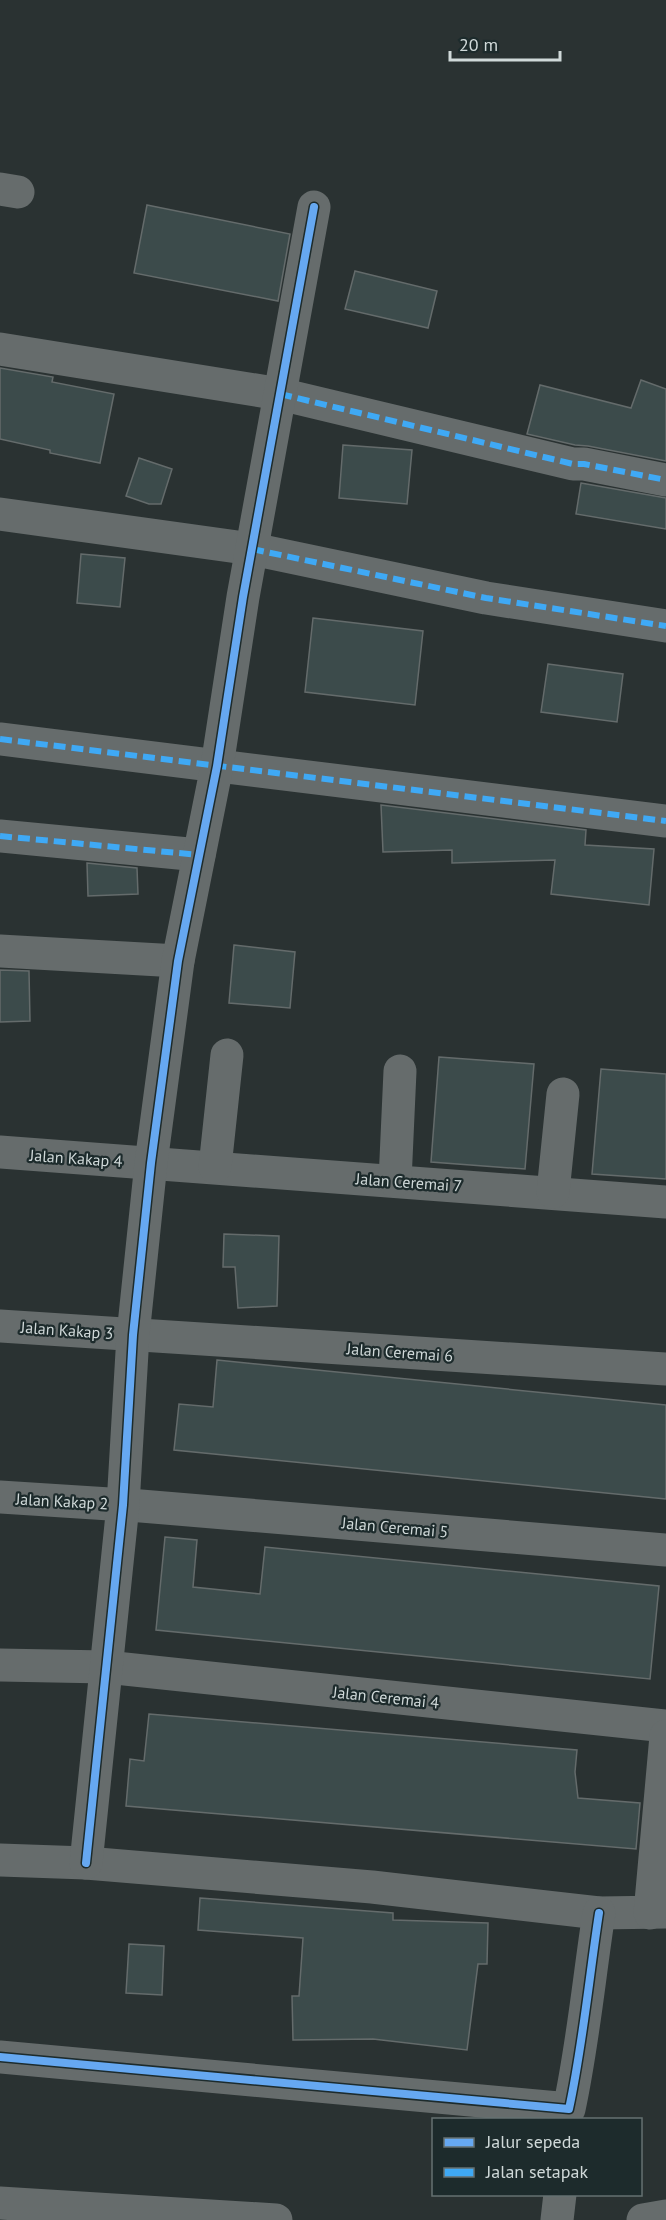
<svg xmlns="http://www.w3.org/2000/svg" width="666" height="2220" font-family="'PT Sans',sans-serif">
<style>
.building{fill:#3c4b4b;stroke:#646b6b;stroke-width:1.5}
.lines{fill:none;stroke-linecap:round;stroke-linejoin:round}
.street{stroke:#666c6c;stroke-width:33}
.quiet{stroke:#3fa9f5;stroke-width:6;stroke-dasharray:12 6;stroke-linecap:butt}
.cycleway-casing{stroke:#1d2b2c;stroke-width:11}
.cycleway{stroke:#66a8f1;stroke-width:8}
.labels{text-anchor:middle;stroke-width:4.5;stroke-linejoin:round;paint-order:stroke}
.street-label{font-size:16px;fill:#d0d9d9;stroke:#1d2b2c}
</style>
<rect width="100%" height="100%" fill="#2a3232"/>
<!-- building -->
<g class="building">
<polygon points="147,205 290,234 278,301 134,273"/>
<polygon points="355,271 437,291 428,328 345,309"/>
<polygon points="0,368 53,377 52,382 114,394 100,463 50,453 50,450 0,439"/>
<polygon points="641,380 666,389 666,461 588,446 575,445 527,434 540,385 631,408"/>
<polygon points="343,445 412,450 407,504 339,498"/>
<polygon points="139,458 172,469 161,504 149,504 126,496"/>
<polygon points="581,483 666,498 666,529 576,514"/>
<polygon points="81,554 125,558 120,607 77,603"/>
<polygon points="313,618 423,631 415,705 305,692"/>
<polygon points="548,664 623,674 617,722 541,712"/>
<polygon points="381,805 586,830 585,845 654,849 649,905 551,894 555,860 452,863 452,850 383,852"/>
<polygon points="87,863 137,868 138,894 88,896"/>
<polygon points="234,945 295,952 290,1008 229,1003"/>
<polygon points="0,970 29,971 30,1021 0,1022"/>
<polygon points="439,1057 534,1064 525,1169 431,1162"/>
<polygon points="601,1069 666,1074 666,1179 592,1174"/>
<polygon points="224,1234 279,1236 277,1306 238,1308 235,1267 223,1267"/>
<polygon points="217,1360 666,1405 666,1499 174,1450 179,1404 213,1407"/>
<polygon points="165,1537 197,1540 193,1587 260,1594 265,1547 659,1586 650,1679 156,1630"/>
<polygon points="149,1714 577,1750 575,1772 578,1798 640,1803 636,1849 126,1806 130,1759 144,1761"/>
<polygon points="200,1898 393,1913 393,1920 488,1923 487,1964 478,1964 467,2050 373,2039 293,2040 292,1996 299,1996 303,1938 198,1930"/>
<polygon points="129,1944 164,1946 162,1995 126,1993"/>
</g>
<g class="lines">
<!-- street -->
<g class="street">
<polyline points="0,189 18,192"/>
<polyline points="0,349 280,394 573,464 584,464 666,480"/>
<polyline points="0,514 252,549 486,598 666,626"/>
<polyline points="0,739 666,821"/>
<polyline points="0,836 199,855"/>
<polyline points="0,951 178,961"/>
<polyline points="0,1152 666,1202"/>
<polyline points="215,1167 227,1055"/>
<polyline points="395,1181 400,1071"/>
<polyline points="553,1192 563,1094"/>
<polyline points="0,1326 666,1369"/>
<polyline points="0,1497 141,1506 666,1550"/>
<polyline points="0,1665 106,1667 666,1726"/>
<polyline points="0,1860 86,1863 372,1887 599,1913 666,1912"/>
<polyline points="86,1863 123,1505 133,1335 151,1163 178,961 217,766 243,597 314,207"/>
<polyline points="650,1913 666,1736"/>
<path d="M0,2057L569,2109C583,2044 589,1978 599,1913"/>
<polyline points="0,2203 276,2220"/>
<polyline points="557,2220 560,2194"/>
<polyline points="643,2220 666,2216"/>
</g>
<!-- quiet -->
<g class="quiet">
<polyline points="280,394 573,464 584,464 666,480"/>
<polyline points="252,549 486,598 666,626"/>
<polyline points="0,739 666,821"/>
<polyline points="0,836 199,855"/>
</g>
<defs>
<g id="cycleway">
<polyline points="86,1863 123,1505 133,1335 151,1163 178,961 217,766 243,597 314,207"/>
<path d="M0,2057L569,2109C583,2044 589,1978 599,1913"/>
</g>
</defs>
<!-- cycleway casing -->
<use href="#cycleway" class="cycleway-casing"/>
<!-- cycleway -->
<use href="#cycleway" class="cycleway"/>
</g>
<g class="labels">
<!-- street labels -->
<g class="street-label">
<text transform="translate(76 1158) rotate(4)" y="6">Jalan Kakap 4</text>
<text transform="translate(409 1182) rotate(4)" y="6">Jalan Ceremai 7</text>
<text transform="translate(67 1330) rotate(4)" y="6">Jalan Kakap 3</text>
<text transform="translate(400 1352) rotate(4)" y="6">Jalan Ceremai 6</text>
<text transform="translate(62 1501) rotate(3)" y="6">Jalan Kakap 2</text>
<text transform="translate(395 1527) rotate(5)" y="6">Jalan Ceremai 5</text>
<text transform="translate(386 1697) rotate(6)" y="6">Jalan Ceremai 4</text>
</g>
</g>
<!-- legend -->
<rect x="432" y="2118" width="210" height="78" fill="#1d2b2c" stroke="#657171" stroke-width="1.5"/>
<rect x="444" y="2138" width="30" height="9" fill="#66a8f1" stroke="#657171" stroke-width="1.5"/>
<text x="486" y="2148" font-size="18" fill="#d0d9d9">Jalur sepeda</text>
<rect x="444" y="2168" width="30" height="9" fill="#3fa9f5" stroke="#657171" stroke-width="1.5"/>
<text x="486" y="2178" font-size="18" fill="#d0d9d9">Jalan setapak</text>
<!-- scale -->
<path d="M450 51v9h110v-9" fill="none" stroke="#d0d9d9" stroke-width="3"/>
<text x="459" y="51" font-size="18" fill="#d0d9d9" stroke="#1d2b2c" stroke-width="4.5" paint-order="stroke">20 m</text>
</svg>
